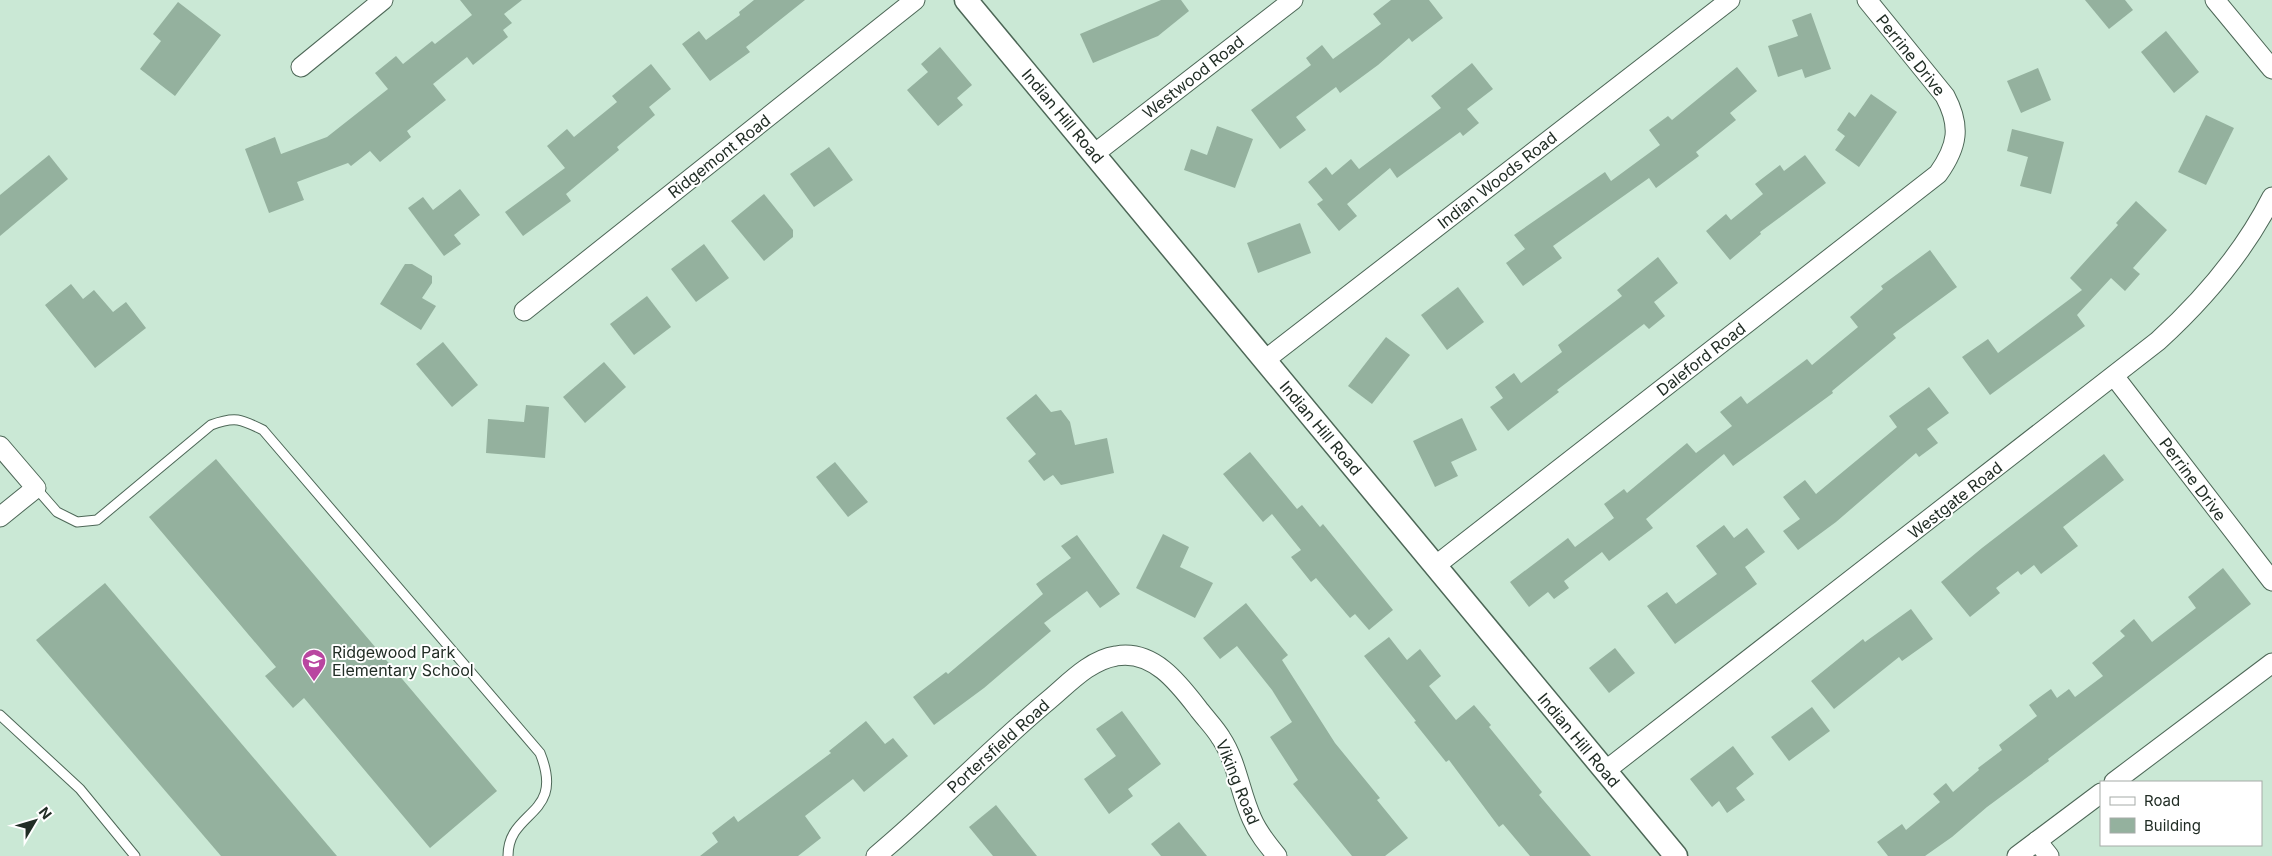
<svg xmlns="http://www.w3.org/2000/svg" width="2272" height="856" font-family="Inter,sans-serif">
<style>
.building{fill:#94b19e}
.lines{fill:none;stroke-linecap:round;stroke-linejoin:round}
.service-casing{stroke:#4d6757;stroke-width:11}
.minor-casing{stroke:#4d6757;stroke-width:21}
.tertiary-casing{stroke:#4d6757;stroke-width:25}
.service{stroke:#fff;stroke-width:9}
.minor{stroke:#fff;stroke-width:19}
.tertiary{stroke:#fff;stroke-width:22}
.labels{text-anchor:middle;stroke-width:4;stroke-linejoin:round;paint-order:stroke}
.street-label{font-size:16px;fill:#212d25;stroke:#fff}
.poi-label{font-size:16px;fill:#212d25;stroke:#fff;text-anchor:start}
</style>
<rect width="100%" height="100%" fill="#cae8d5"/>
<!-- building -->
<g class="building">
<polygon points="460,0 522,0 504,14 512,23 503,30 508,37 473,65 467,57 433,84 446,100 407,131 411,137 380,162 370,151 351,166 348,163 297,182 304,200 269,213 245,149 275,137 281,154 327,137 388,89 375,73 396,56 403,64 432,41 435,44 472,15"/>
<polygon points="754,0 805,0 746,47 750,52 710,81 682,44 699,31 706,40 740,15 739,12"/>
<polygon points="1161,0 1181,0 1189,11 1158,36 1093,63 1080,34"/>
<polygon points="1391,0 1429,0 1443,18 1412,42 1409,38 1378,65 1340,93 1336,87 1296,117 1306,130 1280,149 1251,110 1311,65 1306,58 1322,45 1333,59 1381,24 1373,14"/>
<polygon points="2085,0 2125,0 2133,10 2109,29"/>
<polygon points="178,2 221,35 175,96 140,69 161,41 153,34"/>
<polygon points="1811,13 1831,69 1805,78 1802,69 1778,77 1768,46 1798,36 1792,20"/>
<polygon points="2166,31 2199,72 2174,93 2141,52"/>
<polygon points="940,47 972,85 957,98 963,105 938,126 907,90 928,72 921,64"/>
<polygon points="1472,63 1493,89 1467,109 1479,123 1463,136 1460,132 1397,178 1390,168 1347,204 1357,216 1339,231 1317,204 1323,200 1308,182 1326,167 1332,175 1351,159 1359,169 1441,108 1431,96"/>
<polygon points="651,64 671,89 649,107 655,115 617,147 619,150 566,194 571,201 523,236 505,212 565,168 547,146 567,129 574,137 617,102 612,96"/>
<polygon points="1737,67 1757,91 1730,113 1736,120 1696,152 1699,156 1656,188 1649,178 1553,246 1562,258 1523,286 1506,263 1525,249 1514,235 1605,172 1611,181 1660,145 1649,130 1668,116 1672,120"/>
<polygon points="2038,68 2051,100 2021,113 2007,81"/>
<polygon points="1871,94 1897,112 1859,167 1835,150 1845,136 1837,130 1849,112 1855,117"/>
<polygon points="2206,115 2234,128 2206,185 2178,172"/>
<polygon points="1217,126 1253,139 1235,188 1184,170 1191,149 1207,155"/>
<polygon points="2012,129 2064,142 2051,194 2020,186 2028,157 2007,151"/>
<polygon points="829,147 853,180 814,207 790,174"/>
<polygon points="49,155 68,179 0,236 0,195"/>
<polygon points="1805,155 1826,183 1760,232 1761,234 1730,260 1706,231 1726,214 1731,220 1763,194 1755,184 1780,165 1784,171"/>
<polygon points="460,189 480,215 454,235 461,244 444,256 408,208 423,197 433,210"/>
<polygon points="764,194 793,230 793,237 764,261 731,221"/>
<polygon points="2136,201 2167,230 2133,268 2140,274 2125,291 2111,278 2077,315 2085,326 1990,395 1962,357 1988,339 1998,353 2082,290 2070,278 2118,225 2116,223"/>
<polygon points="1300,223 1311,253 1258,273 1247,243"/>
<polygon points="704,244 729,278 696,302 671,269"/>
<polygon points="1930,250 1957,287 1893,334 1896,338 1832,391 1833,393 1733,466 1724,454 1646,519 1653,528 1609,561 1602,552 1564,581 1569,588 1554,599 1548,592 1529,607 1510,582 1568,538 1575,547 1614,518 1604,504 1624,489 1627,493 1687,443 1696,453 1732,426 1720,412 1741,396 1747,404 1807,359 1812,365 1858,327 1850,317 1883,289 1881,286"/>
<polygon points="1658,257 1678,283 1654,302 1665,316 1649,329 1644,324 1557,390 1559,392 1508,431 1490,407 1503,398 1495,387 1514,373 1521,383 1562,352 1558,345 1622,296 1617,290"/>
<polygon points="405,264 412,264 432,276 432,283 422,298 436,306 421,330 380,304"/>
<polygon points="71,284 83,299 94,290 113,312 126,302 146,328 95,368 45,305"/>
<polygon points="1458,287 1484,322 1447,350 1421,315"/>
<polygon points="647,296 671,327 634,355 610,324"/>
<polygon points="1386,337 1410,355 1372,404 1348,386"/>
<polygon points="443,342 478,385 452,407 416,364"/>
<polygon points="604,362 626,387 585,423 563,397"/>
<polygon points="1929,387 1949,413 1927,429 1938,443 1919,457 1916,453 1836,522 1798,550 1783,531 1800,519 1783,497 1805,480 1816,494 1897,427 1889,416"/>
<polygon points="1036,394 1051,412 1061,410 1070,422 1075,445 1107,438 1114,473 1061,485 1053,475 1044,481 1028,461 1036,454 1006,418"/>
<polygon points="526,405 549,407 545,458 486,453 488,419 524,422"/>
<polygon points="1462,418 1477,450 1451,462 1458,476 1435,487 1413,441"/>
<polygon points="1250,452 1297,509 1302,505 1320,527 1323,524 1393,610 1369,630 1355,614 1350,618 1316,578 1311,582 1291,557 1301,550 1272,514 1263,522 1223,474"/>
<polygon points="2104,454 2124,480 2063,527 2078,546 2041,574 2034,565 2021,575 2018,571 1996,588 2000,593 1970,617 1941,582 1982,548"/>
<polygon points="216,459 497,791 430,848 304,698 293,708 265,676 276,667 149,517"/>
<polygon points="835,462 868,502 848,517 816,477"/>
<polygon points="1724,525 1734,538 1747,528 1765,552 1745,567 1757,584 1675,644 1647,606 1667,592 1676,604 1717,574 1696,546"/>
<polygon points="1163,534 1189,547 1180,567 1213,583 1195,618 1136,588"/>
<polygon points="1077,535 1120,594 1100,608 1087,591 1044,623 1051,631 984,688 934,725 913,697 946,672 948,674 1043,594 1036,584 1071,558 1061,546"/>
<polygon points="2223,568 2251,604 2048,759 2049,761 1987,807 1952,837 1925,856 1888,856 1877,842 1902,824 1906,830 1940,802 1933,794 1946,783 1953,792 1979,770 1978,768 2002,750 1999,745 2037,716 2029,705 2051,689 2057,698 2069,689 2075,697 2103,676 2092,663 2125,636 2120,631 2134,619 2152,642 2196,608 2188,597"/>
<polygon points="105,583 337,856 221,856 36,640"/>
<polygon points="1246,603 1288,655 1282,660 1335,743 1380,798 1377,800 1408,838 1385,856 1352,856 1293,784 1298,780 1270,737 1292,722 1272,690 1237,646 1220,659 1203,638"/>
<polygon points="1911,609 1933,639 1902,661 1899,657 1834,709 1811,681 1863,639 1865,642"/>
<polygon points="1389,637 1407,660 1420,649 1441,676 1429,686 1456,720 1474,705 1491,725 1489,727 1542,792 1539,795 1591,856 1530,856 1503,824 1499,827 1449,760 1446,762 1414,722 1416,721 1364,656"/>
<polygon points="1615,648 1635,673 1609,693 1589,668"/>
<polygon points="1812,707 1830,731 1789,761 1771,737"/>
<polygon points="1122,711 1161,764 1128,789 1133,796 1109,814 1084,779 1116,756 1096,729"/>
<polygon points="866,721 885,744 893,738 908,756 864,792 853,779 805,816 821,838 798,856 700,856 718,842 712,833 734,816 738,822 831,753 829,751"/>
<polygon points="1733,746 1754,774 1736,788 1745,800 1727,813 1719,801 1712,807 1690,779"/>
<polygon points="996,805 1037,856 993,856 969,827"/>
<polygon points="1179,822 1207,856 1161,856 1151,844"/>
</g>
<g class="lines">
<defs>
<g id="service">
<path d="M36,488L57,512L77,522L97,520L211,425C235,416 241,419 263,430L540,753C566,817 508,809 508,856"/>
<polyline points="0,715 80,789 135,856"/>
</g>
<g id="minor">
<polyline points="2215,0 2272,69"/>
<polyline points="301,67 383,0"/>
<polyline points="1094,154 1293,0"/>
<polyline points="524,311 915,0"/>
<polyline points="1265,360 1730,0"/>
<polyline points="2114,376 2272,581"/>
<polyline points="0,446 36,488 0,517"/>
<path d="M1435,566L1938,174C1958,146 1961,126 1945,96L1867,0"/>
<path d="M1605,771L2158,341C2203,300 2244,252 2272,197"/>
<polyline points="2114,782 2272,663"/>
<polyline points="2037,841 2049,856"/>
<path d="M876,856C936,806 990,749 1050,699C1069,683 1090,660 1116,656C1154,649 1180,685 1200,711C1207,720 1215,728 1221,738C1237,762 1240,793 1252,819C1258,833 1267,844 1277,856"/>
<polyline points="2017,856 2101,793"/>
</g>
<polyline id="tertiary" points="966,0 1676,856"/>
</defs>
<!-- service casing -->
<use href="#service" class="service-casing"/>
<!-- minor casing -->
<use href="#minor" class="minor-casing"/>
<!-- tertiary casing -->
<use href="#tertiary" class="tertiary-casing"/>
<!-- service -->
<use href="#service" class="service"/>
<!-- minor -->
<use href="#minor" class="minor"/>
<!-- tertiary -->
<use href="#tertiary" class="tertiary"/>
</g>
<!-- icons -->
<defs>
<symbol id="school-pin" viewBox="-11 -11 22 30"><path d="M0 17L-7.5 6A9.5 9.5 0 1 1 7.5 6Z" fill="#b946a0" stroke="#fff"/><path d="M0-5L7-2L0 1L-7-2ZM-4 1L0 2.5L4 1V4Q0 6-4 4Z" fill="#fff"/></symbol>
</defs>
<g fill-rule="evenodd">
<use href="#school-pin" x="300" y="647" width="28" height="38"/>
</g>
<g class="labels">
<!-- street labels -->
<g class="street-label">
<text transform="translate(1911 55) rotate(51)" y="6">Perrine Drive</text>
<text transform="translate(1193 77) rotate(-38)" y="6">Westwood Road</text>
<text transform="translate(1063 116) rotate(50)" y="6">Indian Hill Road</text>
<text transform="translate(719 156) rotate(-38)" y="6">Ridgemont Road</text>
<text transform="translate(1497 180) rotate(-38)" y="6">Indian Woods Road</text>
<text transform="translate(1701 359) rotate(-38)" y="6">Daleford Road</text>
<text transform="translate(1321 428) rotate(50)" y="6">Indian Hill Road</text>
<text transform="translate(2193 479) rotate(53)" y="6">Perrine Drive</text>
<text transform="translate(1955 500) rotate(-38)" y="6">Westgate Road</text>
<text transform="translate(1579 740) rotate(50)" y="6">Indian Hill Road</text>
<text transform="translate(998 746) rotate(-42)" y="6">Portersfield Road</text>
<text transform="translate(1238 782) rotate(68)" y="6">Viking Road</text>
</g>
<!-- poi labels -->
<g class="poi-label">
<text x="332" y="658">Ridgewood Park<tspan x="332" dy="18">Elementary School</tspan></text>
</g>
</g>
<!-- legend -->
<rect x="2100" y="781" width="162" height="65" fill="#ffffff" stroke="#a6aba8"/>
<rect x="2110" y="797" width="25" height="8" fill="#ffffff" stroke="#a6aba8"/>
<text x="2144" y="806" font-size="15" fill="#212d25">Road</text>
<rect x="2110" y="818" width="25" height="15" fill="#94b19e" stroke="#a6aba8"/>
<text x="2144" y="831" font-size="15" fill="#212d25">Building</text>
<!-- north arrow -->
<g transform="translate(35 821) rotate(52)" stroke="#ffffff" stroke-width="4" paint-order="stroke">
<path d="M0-4L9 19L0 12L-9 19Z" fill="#212d25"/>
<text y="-8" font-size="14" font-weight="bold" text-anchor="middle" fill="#212d25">N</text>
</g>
</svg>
